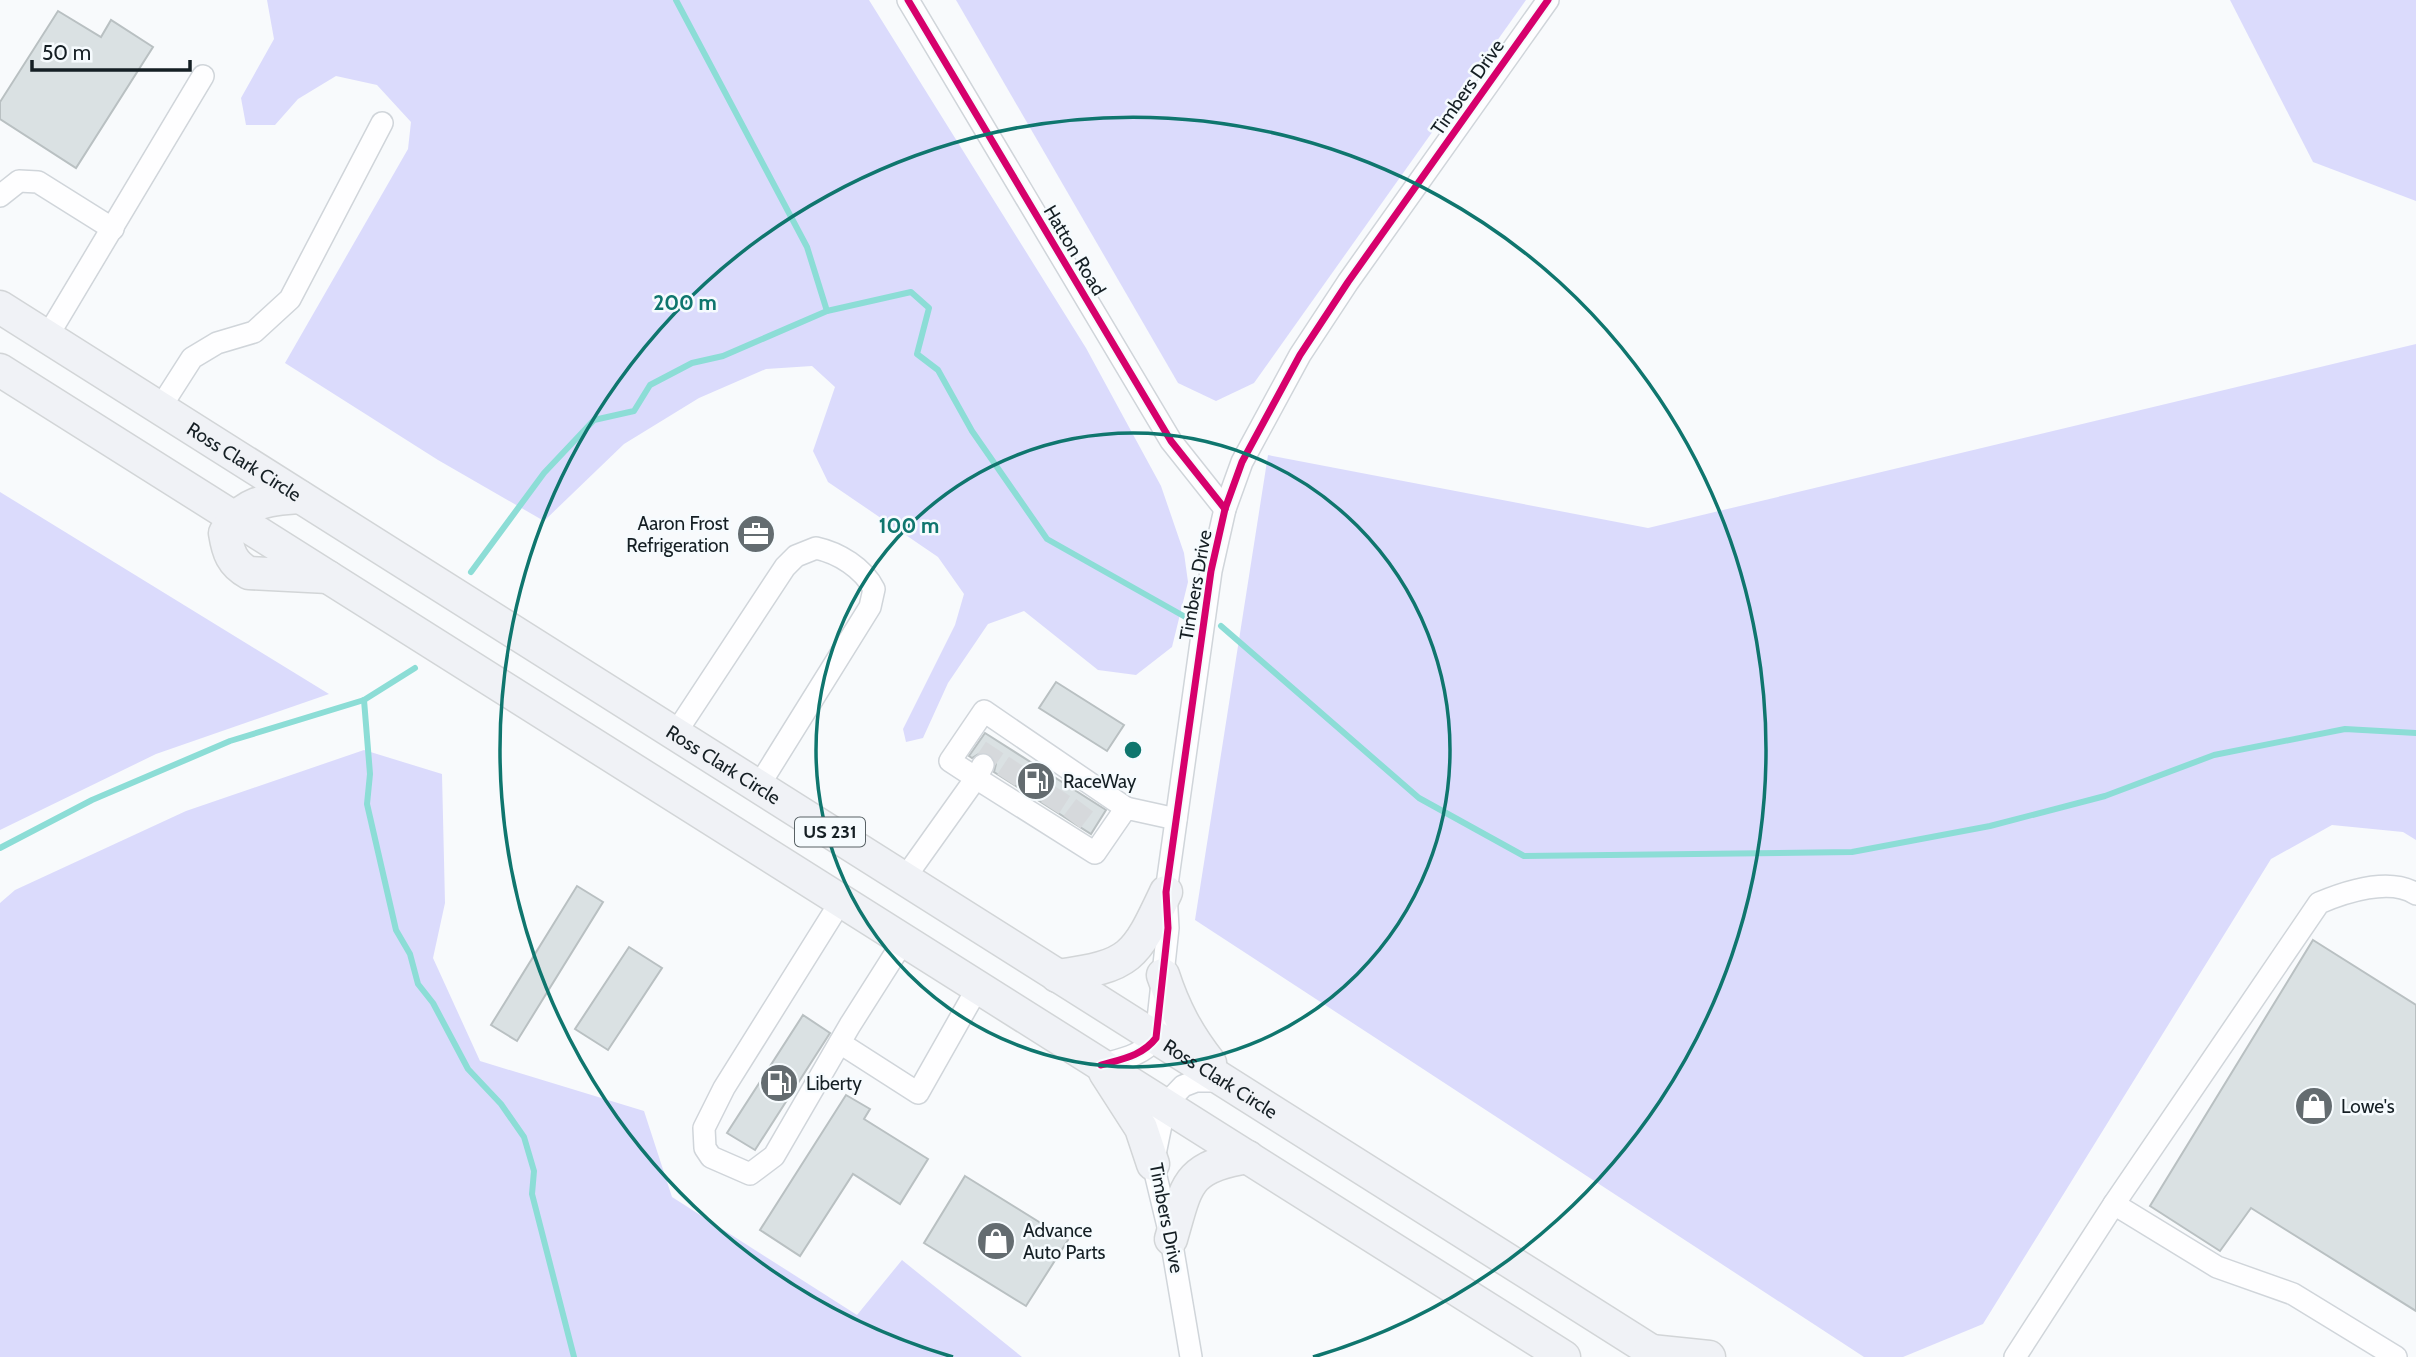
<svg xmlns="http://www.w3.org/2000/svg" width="2416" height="1357" font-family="Cabin,sans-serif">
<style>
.green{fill:#dbdbfc}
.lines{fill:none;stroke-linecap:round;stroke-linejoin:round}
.stream{stroke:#8cddd6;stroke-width:6}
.building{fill:#dae1e3;stroke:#b9c0c2;stroke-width:2}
.minor-tunnel{stroke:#d6d9dc;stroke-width:21;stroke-dasharray:21 10;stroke-linecap:butt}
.minor-casing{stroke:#d0d5da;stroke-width:24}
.highway-casing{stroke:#d2d5d7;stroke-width:35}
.minor{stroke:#fefeff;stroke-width:21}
.highway{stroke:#f0f2f6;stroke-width:32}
.cycleway-casing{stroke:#f6fbfe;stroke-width:11}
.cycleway{stroke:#d6006c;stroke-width:7}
.ring{fill:none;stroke:#0f766e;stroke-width:3.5}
.labels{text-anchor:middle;stroke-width:5;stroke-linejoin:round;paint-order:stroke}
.shield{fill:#f6fbfe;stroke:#586165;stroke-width:2}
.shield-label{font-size:18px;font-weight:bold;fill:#151f24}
.street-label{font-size:19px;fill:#151f24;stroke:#f6fbfe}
.poi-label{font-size:19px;fill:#151f24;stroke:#f6fbfe;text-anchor:start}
.centre{fill:#0f766e;stroke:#f6fbfe;stroke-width:3.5}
.ring-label{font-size:21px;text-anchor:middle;font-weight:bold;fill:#0f766e;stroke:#f6fbfe;stroke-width:5;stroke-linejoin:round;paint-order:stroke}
</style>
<rect width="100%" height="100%" fill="#f8fafc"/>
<!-- green -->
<g class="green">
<polygon points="267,0 869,0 1086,348 1161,486 1184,553 1188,582 1172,647 1136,675 1098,670 1024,611 988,624 948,683 923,738 906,742 903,729 955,625 964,594 938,557 828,482 813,451 835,387 812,366 766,369 699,398 624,444 544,521 438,460 285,363 408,149 411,122 377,85 336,76 298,99 275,125 246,125 241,98 274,39"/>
<polygon points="956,0 1526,0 1254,383 1216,401 1178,383"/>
<polygon points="2230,0 2416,0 2416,201 2313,162"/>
<polygon points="2416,344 2416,840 2403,832 2332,825 2271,859 1983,1324 1903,1357 1864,1357 1195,920 1268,455 1648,528"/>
<polygon points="0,492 329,694 156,754 0,830"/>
<polygon points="364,750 442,774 445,903 433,958 480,1061 644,1111 672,1197 857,1315 902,1260 1022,1357 0,1357 0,903 15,890 186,811"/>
</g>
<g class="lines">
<!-- stream -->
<g class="stream">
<polyline points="676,0 807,247 827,311"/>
<polyline points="471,572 544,473 594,420 634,411 650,385 692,363 723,356 827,311 911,292 929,308 917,354 938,370 972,431 1047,539 1196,623"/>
<polyline points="1221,626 1419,798 1524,856 1852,852 1990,826 2105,796 2214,755 2345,729 2416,733"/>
<polyline points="364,700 370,774 367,804 396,930 410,954 418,984 433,1003 468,1069 501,1104 524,1137 534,1171 532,1194 574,1357"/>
<polyline points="0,848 92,800 230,741 364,700 415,668"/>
</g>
</g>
<!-- building -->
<g class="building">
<polygon points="58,11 101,37 111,20 153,47 76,168 0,119 0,102"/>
<polygon points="1056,682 1124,725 1107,751 1039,708"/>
<polygon points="985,733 1106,810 1091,834 994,772 996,764 990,754 982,752 972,758 969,756"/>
<polygon points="577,886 603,902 517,1041 491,1025"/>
<polygon points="2313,940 2416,1005 2416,1311 2251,1208 2220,1251 2150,1206"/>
<polygon points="629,947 662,968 608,1050 575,1029"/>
<polygon points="803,1015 830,1033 755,1150 727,1133"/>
<polygon points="846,1095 870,1109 864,1119 928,1159 900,1204 853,1174 800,1256 760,1230"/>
<polygon points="965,1176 1068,1240 1026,1306 924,1243"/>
</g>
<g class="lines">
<!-- minor-tunnel -->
<g class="minor-tunnel">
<polyline points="983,765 999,741"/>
<polyline points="1006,780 1022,756"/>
<polyline points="1027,793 1042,768"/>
<polyline points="1050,808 1066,783"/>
<polyline points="1072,822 1090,798"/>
</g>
<defs>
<g id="minor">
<polyline points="908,0 1171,441 1225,509"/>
<polyline points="0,196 19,181 38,182 113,229"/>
<polyline points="47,337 203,76"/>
<polyline points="160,408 192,358 217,343 254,332 290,299 382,123"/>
<path d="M675,734L785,567L796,556L816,548C839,553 863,568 874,589L870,607L758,787"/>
<polyline points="983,765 976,778 950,761 984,711 1126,808"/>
<polyline points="904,879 976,778 1095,853 1126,808 1176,819"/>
<polyline points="841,901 724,1088 704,1128 705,1148 711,1157 750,1174 774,1156 850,1025 904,940"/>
<polyline points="840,1043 918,1093 978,987"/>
<path d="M1101,1065C1122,1059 1142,1056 1156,1038L1168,928L1166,892L1211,571L1225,509L1242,462L1300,355L1348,282L1548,0"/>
<polyline points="2114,1204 2217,1267 2293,1294 2396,1357"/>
<polyline points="1191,1357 1171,1239 1153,1164 1165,1105 1183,1086 1196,1081 1223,1081"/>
<path d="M2015,1357L2114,1204L2319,903C2345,892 2390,877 2416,894"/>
</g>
<g id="highway">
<path id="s1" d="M0,307L1661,1357"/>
<polyline points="0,370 1564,1357"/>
<path d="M300,497C266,499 243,502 225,533C228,552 232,564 249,573L328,577"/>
<path d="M1163,975C1174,1009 1188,1035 1210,1063"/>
<path d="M1057,976C1131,966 1135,958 1166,892"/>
<polyline points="1105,1072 1141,1128 1153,1164"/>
<path d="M1171,1239C1187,1184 1186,1167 1248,1157"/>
<polyline points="1651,1351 1709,1357"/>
</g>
</defs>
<!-- minor casing -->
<use href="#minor" class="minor-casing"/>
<!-- highway casing -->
<use href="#highway" class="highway-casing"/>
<!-- minor -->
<use href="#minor" class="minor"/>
<!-- highway -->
<use href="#highway" class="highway"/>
<defs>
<g id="cycleway">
<polyline points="908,0 1171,441 1225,509"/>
<path d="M1101,1065C1122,1059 1142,1056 1156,1038L1168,928L1166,892L1211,571L1225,509L1242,462L1300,355L1348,282L1548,0"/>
</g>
</defs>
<!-- cycleway casing -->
<use href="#cycleway" class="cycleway-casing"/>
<!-- cycleway -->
<use href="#cycleway" class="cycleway"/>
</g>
<!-- distance rings -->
<g class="ring">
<circle cx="1133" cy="750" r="317"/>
<path d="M953 1357A633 633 0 1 1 1313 1357"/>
</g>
<!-- icons -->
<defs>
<symbol id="office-disc" viewBox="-11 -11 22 22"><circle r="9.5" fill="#646c70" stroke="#f6fbfe"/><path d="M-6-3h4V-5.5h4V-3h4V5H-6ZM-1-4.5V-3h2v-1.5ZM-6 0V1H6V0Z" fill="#fff"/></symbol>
<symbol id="fuel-disc" viewBox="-11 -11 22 22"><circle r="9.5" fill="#646c70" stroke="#f6fbfe"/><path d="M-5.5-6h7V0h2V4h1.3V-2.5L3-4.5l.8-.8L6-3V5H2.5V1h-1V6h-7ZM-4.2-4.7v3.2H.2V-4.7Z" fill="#fff"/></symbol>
<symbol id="shop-disc" viewBox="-11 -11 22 22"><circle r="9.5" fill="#646c70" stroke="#f6fbfe"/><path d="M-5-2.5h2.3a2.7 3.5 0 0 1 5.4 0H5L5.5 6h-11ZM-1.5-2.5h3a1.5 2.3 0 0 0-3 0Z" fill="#fff"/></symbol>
</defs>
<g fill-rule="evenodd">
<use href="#office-disc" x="734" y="512" width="44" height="44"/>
<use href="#fuel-disc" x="1014" y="759" width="44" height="44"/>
<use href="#fuel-disc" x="757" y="1061" width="44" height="44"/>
<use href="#shop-disc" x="2292" y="1084" width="44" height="44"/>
<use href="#shop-disc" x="974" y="1219" width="44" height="44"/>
</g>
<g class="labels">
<!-- shield labels -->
<rect class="shield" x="795" y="817.5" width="70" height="29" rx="5"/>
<g class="shield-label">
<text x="830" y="838">US 231</text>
</g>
<!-- street labels -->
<g class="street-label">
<text transform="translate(1467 87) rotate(-55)" y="7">Timbers Drive</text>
<text transform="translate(1075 250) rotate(59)" y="7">Hatton Road</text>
<text dy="7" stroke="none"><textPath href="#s1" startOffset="289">Ross Clark Circle</textPath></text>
<text transform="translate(1195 585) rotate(-80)" y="7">Timbers Drive</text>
<text dy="7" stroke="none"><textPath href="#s1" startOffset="856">Ross Clark Circle</textPath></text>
<text dy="7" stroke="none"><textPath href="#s1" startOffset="1444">Ross Clark Circle</textPath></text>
<text transform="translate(1167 1218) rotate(79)" y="7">Timbers Drive</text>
</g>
<!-- poi labels -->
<g class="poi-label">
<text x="729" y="530" text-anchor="end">Aaron Frost<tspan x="729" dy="22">Refrigeration</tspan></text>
<text x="1063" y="788">RaceWay</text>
<text x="806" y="1090">Liberty</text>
<text x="2341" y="1113">Lowe's</text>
<text x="1023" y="1237">Advance<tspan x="1023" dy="22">Auto Parts</tspan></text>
</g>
</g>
<circle cx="1133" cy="750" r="10" class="centre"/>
<g class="ring-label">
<text x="685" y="310">200 m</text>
<text x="909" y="533">100 m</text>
</g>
<!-- scale -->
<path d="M32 60v10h158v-10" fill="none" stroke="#151f24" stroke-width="3.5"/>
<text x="42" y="60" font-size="21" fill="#151f24" stroke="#f6fbfe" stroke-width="5" paint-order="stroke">50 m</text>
</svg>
